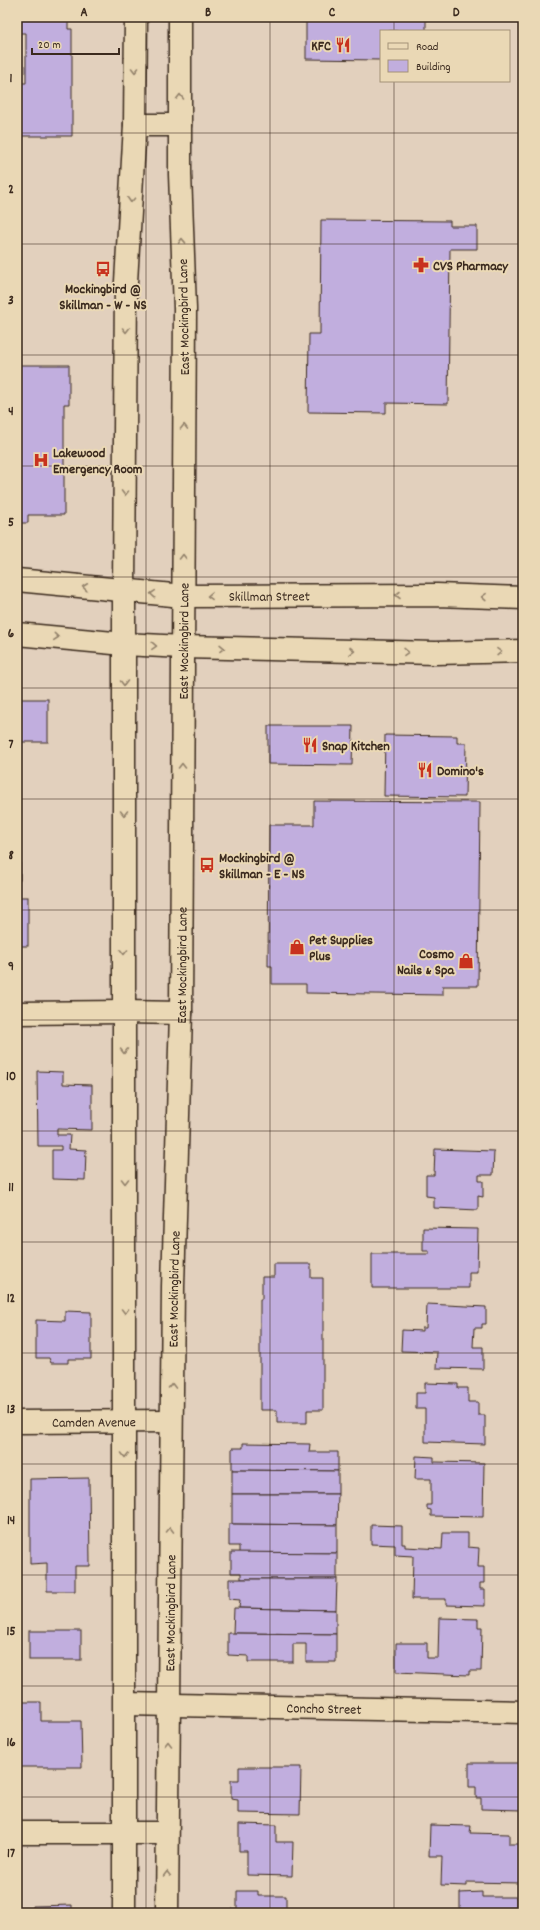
<svg xmlns="http://www.w3.org/2000/svg" width="540" height="1930" font-family="Dekko,sans-serif">
<style>
.building{fill:#c1aede;stroke:#3b2a1e}
.lines{fill:none;stroke-linecap:round;stroke-linejoin:round}
.minor-casing{stroke:#3b2a1e;stroke-width:25}
.secondary-casing{stroke:#3b2a1e;stroke-width:25}
.minor{stroke:#ead8b5;stroke-width:22}
.secondary{stroke:#ead8b5;stroke-width:22}
.oneway{stroke:#92816a}
.grid{fill:none;stroke:#3b2a1e;stroke-width:1;stroke-opacity:0.55}
.labels{text-anchor:middle;stroke-width:4;stroke-linejoin:round;paint-order:stroke}
.poi-label{font-size:14px;font-weight:bold;fill:#3b2a1e;stroke:#ead8b5;text-anchor:start}
.street-label{font-size:14px;fill:#3b2a1e;stroke:#ead8b5}
.neatline{fill:none;stroke:#3b2a1e;stroke-width:1.5}
.grid-label{font-size:13px;text-anchor:middle;font-weight:bold;fill:#3b2a1e}
</style>
<rect width="100%" height="100%" fill="#e2d0bd"/>
<filter id="ink" filterUnits="userSpaceOnUse"><feTurbulence type="fractalNoise" baseFrequency=".025" numOctaves="2"/><feDisplacementMap in="SourceGraphic" scale="8" xChannelSelector="R" yChannelSelector="G"/><feConvolveMatrix kernelMatrix="1 2 1 2 8 2 1 2 1" color-interpolation-filters="sRGB"/></filter>
<g filter="url(#ink)">
<!-- building -->
<g class="building">
<polygon points="17,17 68,17 68,29 72,29 72,136 17,136 17,83 26,83 26,33 17,33"/>
<polygon points="306,17 426,17 426,31 381,31 381,60 306,59"/>
<polygon points="321,220 450,221 450,226 477,226 477,249 450,249 448,404 386,403 386,413 308,412 309,334 320,334"/>
<polygon points="17,365 69,365 69,404 64,404 64,515 28,515 28,523 17,523"/>
<rect x="17" y="699" width="31" height="43"/>
<polygon points="268,726 353,726 352,765 268,764"/>
<polygon points="385,735 457,736 457,743 466,743 465,797 384,796"/>
<polygon points="314,801 480,802 478,986 443,986 443,995 306,993 306,984 272,984 272,966 268,966 269,825 314,825"/>
<rect x="17" y="843" width="3" height="37"/>
<rect x="17" y="897" width="11" height="49"/>
<polygon points="37,1071 63,1072 63,1084 92,1085 92,1130 57,1129 57,1135 70,1135 69,1149 86,1150 85,1180 52,1179 52,1150 61,1150 61,1146 38,1146"/>
<polygon points="17,1081 19,1081 18,1118 17,1118"/>
<polygon points="435,1149 494,1151 493,1175 479,1175 479,1181 483,1181 483,1197 478,1196 478,1210 434,1208 434,1197 426,1196 426,1175 434,1175"/>
<polygon points="423,1228 478,1229 477,1272 469,1272 469,1288 372,1288 372,1254 429,1254 429,1251 423,1251"/>
<polygon points="274,1264 311,1264 311,1278 323,1278 323,1410 307,1410 307,1423 277,1423 277,1410 260,1410 260,1299 262,1299 262,1277 274,1277"/>
<polygon points="427,1304 486,1307 486,1324 482,1324 482,1328 474,1328 473,1347 483,1347 483,1369 436,1368 437,1352 401,1351 402,1330 422,1331 422,1328 426,1328"/>
<polygon points="17,1308 19,1308 18,1362 17,1362"/>
<polygon points="65,1311 91,1312 91,1359 68,1359 68,1363 51,1363 49,1358 36,1358 36,1320 65,1321"/>
<polygon points="425,1383 458,1384 458,1388 468,1388 468,1402 478,1402 478,1415 485,1415 485,1444 425,1442 425,1409 416,1409 416,1393 425,1393"/>
<polygon points="243,1443 310,1444 309,1452 338,1452 338,1471 232,1470 232,1448 243,1448"/>
<polygon points="416,1456 434,1457 434,1462 484,1463 483,1517 431,1516 431,1510 427,1509 427,1505 431,1505 431,1479 415,1479"/>
<polygon points="232,1470 338,1471 338,1494 232,1494"/>
<polygon points="89,1478 90,1566 75,1566 75,1591 47,1591 47,1563 30,1564 30,1479"/>
<polygon points="232,1494 338,1494 337,1525 232,1524"/>
<polygon points="229,1524 337,1525 337,1553 239,1553 239,1546 229,1546"/>
<polygon points="371,1525 402,1526 402,1544 405,1544 405,1547 442,1549 443,1533 468,1533 468,1547 479,1548 478,1567 484,1567 484,1583 480,1583 480,1589 485,1589 485,1606 446,1605 446,1599 412,1599 413,1556 395,1555 395,1545 371,1544"/>
<polygon points="231,1552 337,1553 337,1579 241,1579 241,1573 231,1573"/>
<polygon points="229,1579 337,1579 336,1610 239,1608 240,1600 229,1599"/>
<polygon points="234,1608 336,1610 336,1634 233,1633"/>
<polygon points="439,1618 478,1619 478,1627 482,1627 481,1671 469,1671 469,1675 396,1672 396,1643 427,1643 427,1658 438,1658"/>
<rect x="29" y="1631" width="52" height="29"/>
<polygon points="228,1633 336,1634 336,1662 306,1662 306,1644 293,1644 293,1662 248,1662 248,1656 228,1655"/>
<polygon points="22,1702 41,1702 41,1721 81,1721 82,1767 19,1767 19,1721 22,1721"/>
<polygon points="469,1763 523,1763 523,1810 481,1809 481,1798 476,1798 476,1787 469,1787"/>
<polygon points="239,1767 301,1767 300,1814 238,1813 238,1800 231,1799 231,1780 239,1780"/>
<polygon points="239,1824 276,1825 276,1842 293,1842 292,1876 247,1875 247,1851 239,1851"/>
<polygon points="430,1825 471,1826 470,1833 509,1834 509,1844 522,1844 521,1883 467,1882 467,1886 441,1885 442,1856 429,1856"/>
<polygon points="237,1891 258,1891 258,1896 286,1896 286,1913 232,1913 232,1909 237,1909"/>
<polygon points="482,1892 482,1897 516,1897 516,1913 442,1913 460,1913 460,1893"/>
<polygon points="72,1905 72,1913 33,1913 33,1906"/>
</g>
<g class="lines">
<defs>
<g id="minor">
<polyline points="17,1013 124,1012"/>
<path id="s1" d="M17,1422L171,1421"/>
<path id="s2" d="M125,1704L523,1712"/>
<polyline points="17,1833 167,1833"/>
</g>
<g id="secondary">
<polyline points="135,125 180,125"/>
<path id="s3" d="M17,580L183,596L437,595L523,598"/>
<polyline points="17,634 124,644 183,647 435,653 523,651"/>
<polyline points="124,1012 181,1013"/>
<polyline points="124,1913 124,591 126,282 135,125 136,17"/>
<path id="s4" d="M167,1913L173,1286L181,1013L185,309L180,174V17"/>
</g>
</defs>
<!-- minor casing -->
<use href="#minor" class="minor-casing"/>
<!-- secondary casing -->
<use href="#secondary" class="secondary-casing"/>
<!-- minor -->
<use href="#minor" class="minor"/>
<!-- secondary -->
<use href="#secondary" class="secondary"/>
</g>
<!-- one-way arrows -->
<defs><path id="oneway-chevron" d="M-2-3.5L2.5 0L-2 3.5" fill="none" stroke-width="1.6" stroke-linecap="round" stroke-linejoin="round"/></defs>
<g class="oneway">
<use href="#oneway-chevron" transform="translate(135 70) rotate(90)"/>
<use href="#oneway-chevron" transform="translate(180 97) rotate(-90)"/>
<use href="#oneway-chevron" transform="translate(131 200) rotate(93)"/>
<use href="#oneway-chevron" transform="translate(182 241) rotate(-92)"/>
<use href="#oneway-chevron" transform="translate(126 330) rotate(90)"/>
<use href="#oneway-chevron" transform="translate(184 427) rotate(-89)"/>
<use href="#oneway-chevron" transform="translate(125 493) rotate(91)"/>
<use href="#oneway-chevron" transform="translate(183 557) rotate(-90)"/>
<use href="#oneway-chevron" transform="translate(85 587) rotate(-174)"/>
<use href="#oneway-chevron" transform="translate(153 594) rotate(-175)"/>
<use href="#oneway-chevron" transform="translate(398 595) rotate(-180)"/>
<use href="#oneway-chevron" transform="translate(210 596) rotate(179)"/>
<use href="#oneway-chevron" transform="translate(484 597) rotate(-178)"/>
<use href="#oneway-chevron" transform="translate(56 637) rotate(5)"/>
<use href="#oneway-chevron" transform="translate(154 646) rotate(3)"/>
<use href="#oneway-chevron" transform="translate(222 648) rotate(1)"/>
<use href="#oneway-chevron" transform="translate(352 651) rotate(1)"/>
<use href="#oneway-chevron" transform="translate(406 652) rotate(1)"/>
<use href="#oneway-chevron" transform="translate(499 652) rotate(-1)"/>
<use href="#oneway-chevron" transform="translate(124 683) rotate(90)"/>
<use href="#oneway-chevron" transform="translate(182 766) rotate(-90)"/>
<use href="#oneway-chevron" transform="translate(124 813) rotate(90)"/>
<use href="#oneway-chevron" transform="translate(124 952) rotate(90)"/>
<use href="#oneway-chevron" transform="translate(124 1051) rotate(90)"/>
<use href="#oneway-chevron" transform="translate(125 1181) rotate(90)"/>
<use href="#oneway-chevron" transform="translate(125 1311) rotate(90)"/>
<use href="#oneway-chevron" transform="translate(172 1386) rotate(-89)"/>
<use href="#oneway-chevron" transform="translate(125 1455) rotate(90)"/>
<use href="#oneway-chevron" transform="translate(170 1530) rotate(-89)"/>
<use href="#oneway-chevron" transform="translate(168 1744) rotate(-90)"/>
<use href="#oneway-chevron" transform="translate(167 1874) rotate(-90)"/>
</g>
</g>
<!-- grid -->
<path class="grid" d="M146,17V1913M270,17V1913M394,17V31M394,81V1913M17,133H523M17,244H523M17,355H523M17,466H523M17,577H523M17,688H523M17,799H523M17,910H523M17,1020H523M17,1131H523M17,1242H523M17,1353H523M17,1464H523M17,1575H523M17,1686H523M17,1797H523"/>
<!-- icons -->
<defs>
<symbol id="restaurant-bare" viewBox="-9 -9 18 18"><path d="M-5-6h1v4h1v-4h1v4h1v-4h1v5L-1.5 .5V6h-2V.5L-5-1ZM5-6V6H3V1.5H1.5Q1.5-4 5-6Z" fill="#c8321e" stroke="#ead8b5" stroke-width="2.5" paint-order="stroke"/></symbol>
<symbol id="pharmacy-bare" viewBox="-9 -9 18 18"><path d="M-2-6h4v4h4v4h-4v4h-4v-4h-4v-4h4Z" fill="#c8321e" stroke="#ead8b5" stroke-width="2.5" paint-order="stroke"/></symbol>
<symbol id="bus-bare" viewBox="-9 -9 18 18"><path d="M-5-6H5V4H4V6H2V4H-2V6H-4V4H-5ZM-3.5-4V0h7V-4ZM-3.5 1.2v1.5H-2V1.2ZM2 1.2v1.5H3.5V1.2Z" fill="#c8321e" stroke="#ead8b5" stroke-width="2.5" paint-order="stroke"/></symbol>
<symbol id="hospital-bare" viewBox="-9 -9 18 18"><path d="M-5-5h3v3.5h4V-5h3V5h-3V1.5h-4V5h-3Z" fill="#c8321e" stroke="#ead8b5" stroke-width="2.5" paint-order="stroke"/></symbol>
<symbol id="shop-bare" viewBox="-9 -9 18 18"><path d="M-5-2.5h2.3a2.7 3.5 0 0 1 5.4 0H5L5.5 6h-11ZM-1.5-2.5h3a1.5 2.3 0 0 0-3 0Z" fill="#c8321e" stroke="#ead8b5" stroke-width="2.5" paint-order="stroke"/></symbol>
</defs>
<g fill-rule="evenodd">
<use href="#restaurant-bare" x="332" y="34" width="22" height="22"/>
<use href="#pharmacy-bare" x="410" y="254" width="22" height="22"/>
<use href="#bus-bare" x="92" y="258" width="22" height="22"/>
<use href="#hospital-bare" x="30" y="449" width="22" height="22"/>
<use href="#restaurant-bare" x="299" y="734" width="22" height="22"/>
<use href="#restaurant-bare" x="414" y="759" width="22" height="22"/>
<use href="#bus-bare" x="196" y="854" width="22" height="22"/>
<use href="#shop-bare" x="286" y="936" width="22" height="22"/>
<use href="#shop-bare" x="455" y="950" width="22" height="22"/>
</g>
<g class="labels">
<!-- poi labels -->
<g class="poi-label">
<text x="331" y="50" text-anchor="end">KFC</text>
<text x="433" y="270">CVS Pharmacy</text>
<text x="103" y="293" text-anchor="middle">Mockingbird @<tspan x="103" dy="16">Skillman - W - NS</tspan></text>
<text x="53" y="457">Lakewood<tspan x="53" dy="16">Emergency Room</tspan></text>
<text x="322" y="750">Snap Kitchen</text>
<text x="437" y="775">Domino's</text>
<text x="219" y="862">Mockingbird @<tspan x="219" dy="16">Skillman - E - NS</tspan></text>
<text x="309" y="944">Pet Supplies<tspan x="309" dy="16">Plus</tspan></text>
<text x="454" y="958" text-anchor="end">Cosmo<tspan x="454" dy="16">Nails &amp; Spa</tspan></text>
</g>
<!-- street labels -->
<g class="street-label">
<text transform="translate(183 317) rotate(-91)" y="5">East Mockingbird Lane</text>
<text dy="5" stroke="none"><textPath href="#s3" startOffset="253">Skillman Street</textPath></text>
<text dy="5" stroke="none"><textPath href="#s4" startOffset="1272">East Mockingbird Lane</textPath></text>
<text dy="5" stroke="none"><textPath href="#s4" startOffset="948">East Mockingbird Lane</textPath></text>
<text dy="5" stroke="none"><textPath href="#s4" startOffset="624">East Mockingbird Lane</textPath></text>
<text dy="5" stroke="none"><textPath href="#s1" startOffset="77">Camden Avenue</textPath></text>
<text dy="5" stroke="none"><textPath href="#s4" startOffset="300">East Mockingbird Lane</textPath></text>
<text dy="5" stroke="none"><textPath href="#s2" startOffset="199">Concho Street</textPath></text>
</g>
</g>
<!-- margin -->
<rect width="540" height="1930" fill="none" stroke="#ead8b5" stroke-width="44"/>
<!-- legend -->
<rect x="380" y="30" width="130" height="52" fill="#ead8b5" stroke="#a49279"/>
<rect x="388" y="43" width="20" height="6" fill="#ead8b5" stroke="#a49279"/>
<text x="416" y="50" font-size="12" fill="#3b2a1e">Road</text>
<rect x="388" y="60" width="20" height="12" fill="#c1aede" stroke="#a49279"/>
<text x="416" y="70" font-size="12" fill="#3b2a1e">Building</text>
<!-- scale -->
<path d="M32 48v6h87v-6" fill="none" stroke="#3b2a1e" stroke-width="2"/>
<text x="38" y="48" font-size="12" fill="#3b2a1e" stroke="#ead8b5" stroke-width="3" paint-order="stroke">20 m</text>
<rect x="22" y="22" width="496" height="1886" class="neatline"/>
<g class="grid-label">
<text x="84" y="16">A</text>
<text x="208" y="16">B</text>
<text x="332" y="16">C</text>
<text x="456" y="16">D</text>
<text x="11" y="82">1</text>
<text x="11" y="193">2</text>
<text x="11" y="304">3</text>
<text x="11" y="415">4</text>
<text x="11" y="526">5</text>
<text x="11" y="637">6</text>
<text x="11" y="748">7</text>
<text x="11" y="859">8</text>
<text x="11" y="970">9</text>
<text x="11" y="1080">10</text>
<text x="11" y="1191">11</text>
<text x="11" y="1302">12</text>
<text x="11" y="1413">13</text>
<text x="11" y="1524">14</text>
<text x="11" y="1635">15</text>
<text x="11" y="1746">16</text>
<text x="11" y="1857">17</text>
</g>
</svg>
